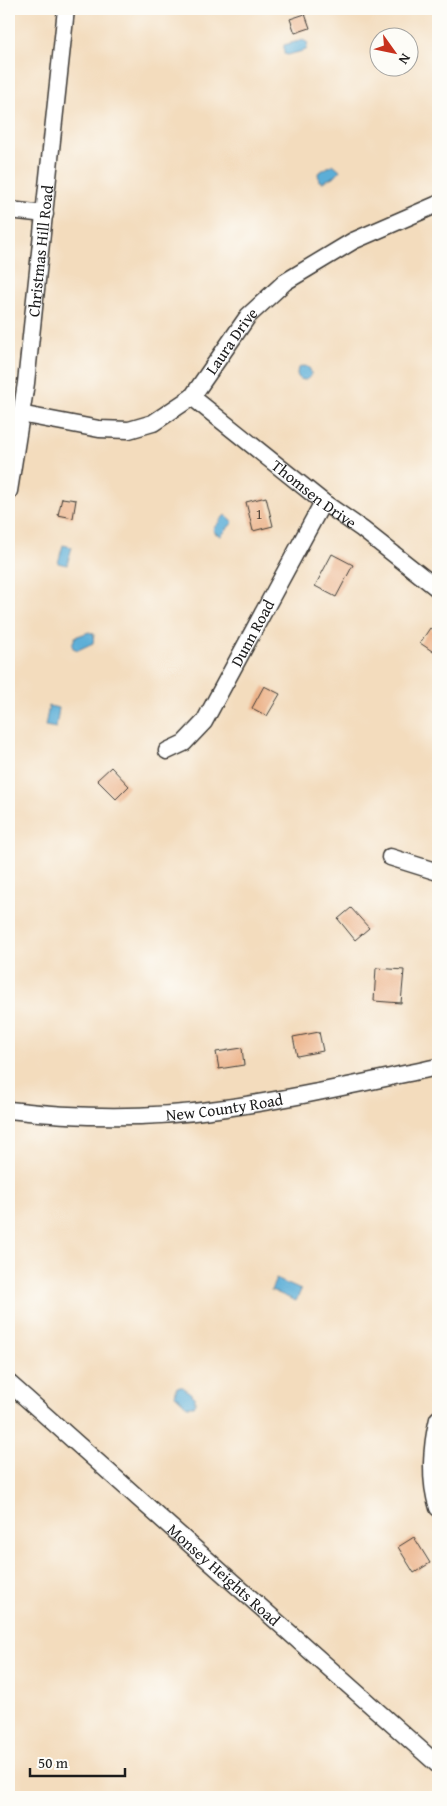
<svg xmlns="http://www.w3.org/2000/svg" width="447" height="1806" font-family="'Gentium Book Plus',serif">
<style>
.water{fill:#5caed7;stroke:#3c657a}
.building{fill:#ecb38a}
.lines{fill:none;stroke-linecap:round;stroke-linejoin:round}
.minor-casing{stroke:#3c3934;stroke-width:19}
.minor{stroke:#fff;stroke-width:16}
.labels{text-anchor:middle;stroke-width:5;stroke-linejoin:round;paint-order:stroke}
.number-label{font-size:14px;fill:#504238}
.street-label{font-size:16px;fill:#1c1c1c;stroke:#fdfcf7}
</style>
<rect width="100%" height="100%" fill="#fdfcf7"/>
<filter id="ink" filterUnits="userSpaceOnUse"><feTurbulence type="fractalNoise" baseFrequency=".02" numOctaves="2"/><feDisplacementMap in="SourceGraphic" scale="10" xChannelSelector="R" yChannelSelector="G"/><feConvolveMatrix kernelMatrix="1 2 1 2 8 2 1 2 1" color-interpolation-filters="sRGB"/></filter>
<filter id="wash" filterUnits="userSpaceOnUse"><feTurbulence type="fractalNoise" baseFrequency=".0096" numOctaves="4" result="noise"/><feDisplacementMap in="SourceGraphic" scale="20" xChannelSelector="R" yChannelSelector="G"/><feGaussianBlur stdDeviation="1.12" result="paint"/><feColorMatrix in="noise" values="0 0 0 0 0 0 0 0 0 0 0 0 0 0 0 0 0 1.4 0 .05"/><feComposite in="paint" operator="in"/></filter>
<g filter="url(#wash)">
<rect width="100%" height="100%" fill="#f3dcbd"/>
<!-- water -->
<g class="water">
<polygon points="303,40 308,43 306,50 288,55 284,54 284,45"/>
<polygon points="333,164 340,170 335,176 323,182 319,181 318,173"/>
<circle cx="304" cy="373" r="7"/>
<polygon points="225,515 233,522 221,536 215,533 213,529"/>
<polygon points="63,545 72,547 67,565 58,563"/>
<polygon points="89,632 94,634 93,643 78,650 73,648 72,645 75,637"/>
<polygon points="49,706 59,708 56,728 45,726"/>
<polygon points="276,1279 301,1290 296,1301 271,1290"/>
<polygon points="177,1387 183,1387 195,1397 195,1403 193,1406 187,1406 175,1395"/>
</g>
<g id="blocks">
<!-- building -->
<g class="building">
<polygon points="305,14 310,28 295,33 290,19"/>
<polygon points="266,497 273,526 253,531 246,502"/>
<polygon points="62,498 76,500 73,518 58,515"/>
<polygon points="332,554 353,565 336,597 315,586"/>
<polygon points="430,628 438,634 438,655 420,643"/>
<polygon points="264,686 280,694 267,716 252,708"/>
<polygon points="111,767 129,786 116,799 97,780"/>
<polygon points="351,908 369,928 355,940 338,919"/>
<polygon points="376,968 404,970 401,1003 374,1001"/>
<polygon points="319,1032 323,1051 297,1056 293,1037"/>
<polygon points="242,1048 244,1065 219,1069 216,1052"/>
<polygon points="414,1537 430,1563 414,1573 398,1547"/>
</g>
</g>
</g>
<g filter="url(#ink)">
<use href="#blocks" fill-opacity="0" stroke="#3c3934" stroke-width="1"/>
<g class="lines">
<defs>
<g id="minor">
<polyline points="9,210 45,214"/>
<path id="s1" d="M192,397L323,502L362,529L438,589"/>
<path id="s2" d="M20,414L99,429L129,430L153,423L192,397L248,316L285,282L353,241L438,204"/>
<path id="s3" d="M9,491L26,383L66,9"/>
<path id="s4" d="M167,751L184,743L204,722L323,502"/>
<polyline points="390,857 438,872"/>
<path id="s5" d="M9,1110C78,1118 149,1119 218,1109C292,1099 365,1082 438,1067"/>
<path id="s6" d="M9,1383L438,1765"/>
<path d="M438,1419C431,1447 429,1481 438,1508"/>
</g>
</defs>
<!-- minor casing -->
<use href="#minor" class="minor-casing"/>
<!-- minor -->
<use href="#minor" class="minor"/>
</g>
</g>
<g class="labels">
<!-- number labels -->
<g class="number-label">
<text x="259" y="519">1</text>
</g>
<!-- street labels -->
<g class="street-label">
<text dy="6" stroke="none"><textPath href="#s3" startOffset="242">Christmas Hill Road</textPath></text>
<text dy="6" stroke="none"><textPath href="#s2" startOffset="251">Laura Drive</textPath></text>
<text dy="6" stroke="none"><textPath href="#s1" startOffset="156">Thomsen Drive</textPath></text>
<text dy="6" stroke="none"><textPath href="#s4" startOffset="149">Dunn Road</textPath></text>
<text dy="6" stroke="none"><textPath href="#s5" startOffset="216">New County Road</textPath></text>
<text dy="6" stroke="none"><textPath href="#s6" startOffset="288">Monsey Heights Road</textPath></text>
</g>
</g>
<!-- margin -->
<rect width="447" height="1806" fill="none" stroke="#fdfcf7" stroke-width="30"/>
<!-- north arrow -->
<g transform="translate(394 52) rotate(123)"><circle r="24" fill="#fdfcf7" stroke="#a3a29f"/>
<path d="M0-4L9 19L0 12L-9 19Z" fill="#c8321e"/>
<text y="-8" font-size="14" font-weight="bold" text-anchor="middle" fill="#1c1c1c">N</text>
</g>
<!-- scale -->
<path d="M30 1768v8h95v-8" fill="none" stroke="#1c1c1c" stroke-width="2.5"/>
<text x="38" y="1768" font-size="15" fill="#1c1c1c" stroke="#fdfcf7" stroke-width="4" paint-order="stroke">50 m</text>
</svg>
